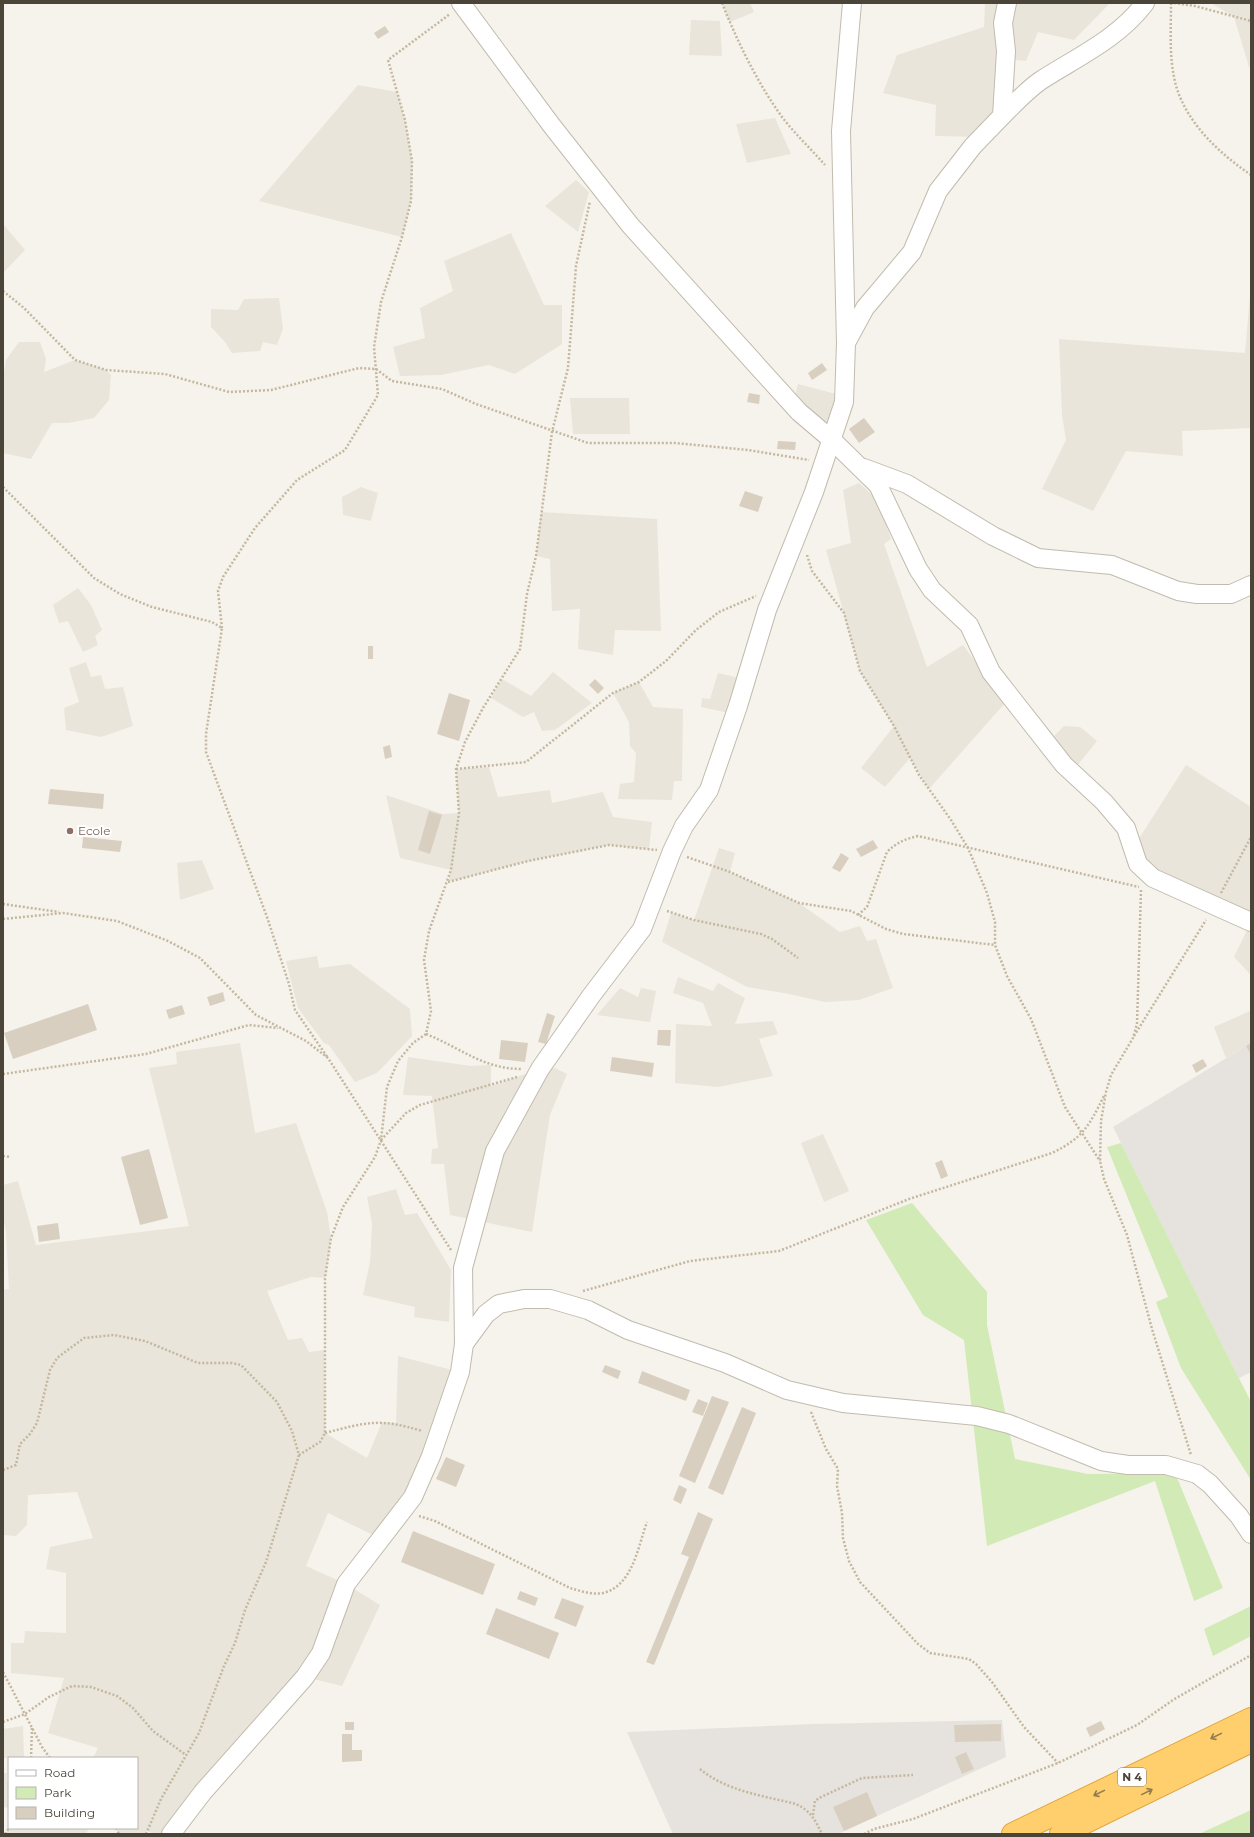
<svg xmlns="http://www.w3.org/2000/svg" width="1254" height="1837" font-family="Montserrat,sans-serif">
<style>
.residential{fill:#eae5da}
.industrial{fill:#e6e2dd}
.green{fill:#d2eab5}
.building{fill:#d8cfc1}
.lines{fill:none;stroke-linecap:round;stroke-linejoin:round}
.street-casing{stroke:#c2bbae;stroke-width:20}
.highway-casing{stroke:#e0a43c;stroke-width:24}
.path{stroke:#c4b79f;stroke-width:2.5;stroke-dasharray:2 2;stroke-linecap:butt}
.street{stroke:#fff;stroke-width:18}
.highway{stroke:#ffcf6e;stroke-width:22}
.oneway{stroke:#937c4e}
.education-dot{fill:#8d6e63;stroke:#fff;stroke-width:1.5}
.labels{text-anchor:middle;stroke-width:4;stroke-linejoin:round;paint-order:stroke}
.shield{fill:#fff;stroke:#817c74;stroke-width:1}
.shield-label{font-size:11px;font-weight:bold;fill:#4b4439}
.education-label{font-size:12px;fill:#785e54;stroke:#fff;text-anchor:start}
</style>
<rect width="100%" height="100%" fill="#f6f3ec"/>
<!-- residential -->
<g class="residential">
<polygon points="722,3 750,3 754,12 730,22"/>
<polygon points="985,3 1110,3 1074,40 1038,32 1026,61 1005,59 1002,116 982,137 935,136 936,105 883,93 897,55 984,27"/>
<polygon points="1211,3 1251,3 1251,67 1249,67 1234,17"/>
<polygon points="691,20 720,21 722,56 689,55"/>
<polygon points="358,85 397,92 405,120 412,161 411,201 402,237 259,201"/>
<polygon points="775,118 791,154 747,163 736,124"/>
<polygon points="576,180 589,192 578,232 545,206"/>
<polygon points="3,224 25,250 3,273"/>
<polygon points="511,233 544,305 562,305 562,344 515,374 489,365 441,375 400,376 393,347 425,338 420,308 453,291 444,261"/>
<polygon points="1251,284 1251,428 1182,431 1183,456 1126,451 1093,511 1042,489 1066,440 1062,415 1059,339 1245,353"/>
<polygon points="279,298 283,329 277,345 263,342 260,351 232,353 225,342 211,327 211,309 238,310 244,299"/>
<polygon points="19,342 40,342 46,359 44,372 75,360 106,370 111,375 109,400 94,418 68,423 52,423 31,459 3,453 3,377 6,360"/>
<polygon points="798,384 836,394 832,422 820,421 795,396"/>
<polygon points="570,398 629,398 630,434 573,434"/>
<polygon points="859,483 877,499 891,539 884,544 927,667 963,645 1005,703 929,789 910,758 885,787 861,768 894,726 860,671 826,550 851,543 843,490"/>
<polygon points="361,487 378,493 371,521 343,515 342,497"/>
<polygon points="541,512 657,519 661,631 615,630 613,655 578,649 580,609 552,611 550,559 536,556"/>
<polygon points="78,588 91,605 102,630 95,636 98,645 83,652 68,621 59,623 53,605"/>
<polygon points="86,662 91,677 101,675 105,689 123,687 133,726 101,737 66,730 64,708 79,702 69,668"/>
<polygon points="553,672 592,703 555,730 542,731 534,712 523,717 491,698 502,679 531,696"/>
<polygon points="718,673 739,678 729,713 701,707 702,698 710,699"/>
<polygon points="639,682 653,707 683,709 682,781 674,781 672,800 618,799 620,784 634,782 636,753 630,746 629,722 613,693"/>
<polygon points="1064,726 1080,727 1097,741 1076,767 1052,738"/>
<polygon points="1186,765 1251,807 1251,975 1234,957 1251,922 1181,891 1133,848"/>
<polygon points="489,767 498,797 550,790 552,803 603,792 613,817 652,822 649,849 609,845 528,861 448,882 451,870 400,858 386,795 443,814 459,813 456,769"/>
<polygon points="719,848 735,853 730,872 799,903 840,932 860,926 867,941 876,939 893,988 859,1000 825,1002 784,993 747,987 662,942 671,913 694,920"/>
<polygon points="202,860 214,889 180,900 177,863"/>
<polygon points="317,956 319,968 350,964 410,1009 412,1036 377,1073 355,1082 329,1045 324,1043 298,1008 286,961"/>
<polygon points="678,977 713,991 718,983 745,998 735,1024 773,1021 778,1034 759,1039 773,1076 718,1087 675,1083 676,1024 712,1026 703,1003 673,993"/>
<polygon points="620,988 638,997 641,988 656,991 650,1022 597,1015"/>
<polygon points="1250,1011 1251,1043 1226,1058 1214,1027"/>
<polygon points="240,1043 255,1133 296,1123 327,1212 331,1238 325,1278 311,1277 267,1291 288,1340 302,1338 309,1352 324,1350 325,1433 367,1458 382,1422 396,1423 398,1356 460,1372 431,1456 381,1539 328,1513 306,1566 346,1584 380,1605 342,1686 305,1677 171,1834 153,1834 147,1831 146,1834 119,1833 116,1828 137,1828 137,1758 93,1758 98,1748 48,1733 64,1678 11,1673 11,1643 24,1643 25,1631 66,1633 66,1573 46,1569 50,1547 93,1538 77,1492 28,1495 27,1525 16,1536 3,1535 3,1290 9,1289 6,1232 3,1217 3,1185 18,1181 36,1245 189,1226 149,1068 177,1064 176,1052"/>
<polygon points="408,1057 471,1066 491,1065 491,1086 540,1069 555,1068 567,1074 550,1115 532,1232 450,1215 444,1164 431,1164 432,1149 438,1148 432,1096 403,1095"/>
<polygon points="823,1134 849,1191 824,1202 801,1143"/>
<polygon points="396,1189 405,1215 417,1213 451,1270 449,1322 414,1317 415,1307 363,1295 370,1262 372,1224 367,1197"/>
<polygon points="23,1726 24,1758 3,1758 3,1729"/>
<polygon points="3,1773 7,1773 7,1782 9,1783 9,1808 3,1807"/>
<polygon points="9,1828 90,1828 85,1834 5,1834"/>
</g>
<!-- industrial -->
<g class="industrial">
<polygon points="1251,1043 1251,1372 1239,1378 1113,1127"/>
<polygon points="1002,1720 1006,1757 838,1834 673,1834 627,1732 814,1724"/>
</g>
<!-- green -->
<g class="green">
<polygon points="1121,1143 1251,1402 1251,1480 1181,1368 1156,1302 1168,1297 1107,1147"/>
<polygon points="912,1203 987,1292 987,1325 1015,1459 1088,1474 1175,1473 1223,1588 1194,1601 1155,1481 987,1546 964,1340 923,1315 866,1220"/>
<polygon points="1251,1606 1251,1636 1213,1656 1204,1629"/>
<polygon points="1251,1810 1251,1834 1199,1834"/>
</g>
<!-- building -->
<g class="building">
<polygon points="385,26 389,32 378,39 374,33"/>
<polygon points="822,363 827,370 812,380 808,373"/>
<polygon points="749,393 760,395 759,404 747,402"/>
<polygon points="864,418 875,432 859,443 849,429"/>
<polygon points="778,441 796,442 795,450 777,449"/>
<polygon points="745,491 763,497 758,512 739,506"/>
<rect x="368" y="646" width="5" height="13"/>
<polygon points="595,679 604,688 598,694 589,685"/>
<polygon points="449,693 470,700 459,741 437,734"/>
<polygon points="390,745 392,757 385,759 383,747"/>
<polygon points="50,789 104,794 103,809 48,804"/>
<polygon points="429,811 442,815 430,854 418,850"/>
<polygon points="83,837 122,841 120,852 82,848"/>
<polygon points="873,840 878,848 861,857 856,849"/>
<polygon points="841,853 849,858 840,872 832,868"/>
<polygon points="223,992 225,1001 210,1006 207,997"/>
<polygon points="88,1004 97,1030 13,1059 4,1033"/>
<polygon points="182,1005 185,1014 169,1019 166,1010"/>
<polygon points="547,1013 555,1016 546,1044 538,1042"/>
<polygon points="658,1030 671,1030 670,1046 657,1045"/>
<polygon points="501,1040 528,1043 525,1062 499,1059"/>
<polygon points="1251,1043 1251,1055 1246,1046"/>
<polygon points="612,1057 654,1063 652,1077 610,1071"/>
<polygon points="1203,1059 1207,1066 1196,1073 1192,1065"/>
<polygon points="149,1149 168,1218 140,1225 121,1157"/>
<polygon points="942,1160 948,1176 941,1179 935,1163"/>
<polygon points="58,1223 60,1239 39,1242 37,1226"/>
<polygon points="605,1365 621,1371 618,1379 602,1372"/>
<polygon points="642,1371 690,1390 686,1401 638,1383"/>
<polygon points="712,1396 729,1402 695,1483 679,1476"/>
<polygon points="698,1399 708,1403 703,1416 692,1412"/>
<polygon points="742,1407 756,1413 723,1495 708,1488"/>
<polygon points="446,1457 465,1465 456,1487 436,1479"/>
<polygon points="679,1485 687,1489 681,1504 673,1500"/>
<polygon points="698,1512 713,1519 654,1665 646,1662 689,1557 681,1554"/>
<polygon points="413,1531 495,1564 483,1595 401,1562"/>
<polygon points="520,1591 538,1598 535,1606 517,1599"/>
<polygon points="562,1598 584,1606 576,1627 554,1618"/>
<polygon points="496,1608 559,1633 549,1659 486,1634"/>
<polygon points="1101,1721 1105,1729 1090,1737 1086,1728"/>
<rect x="345" y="1722" width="9" height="8"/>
<polygon points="1001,1724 1001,1741 955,1742 954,1725"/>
<polygon points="342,1734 352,1734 352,1750 362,1750 362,1761 342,1762"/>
<polygon points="966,1752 974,1769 962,1774 955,1757"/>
<polygon points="867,1792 877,1816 844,1831 833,1807"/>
</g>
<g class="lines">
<defs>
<g id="street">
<polyline points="461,3 552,126 630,225 799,412 832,440 878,485 918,569 932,590 969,625 991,672 1064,765 1104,802 1126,828 1138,864 1153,878 1251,922"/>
<polyline points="852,3 841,131 846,343 865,308 912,252 938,191 973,146 1002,116 1006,51 1003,23 1007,3"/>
<path d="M1002,116C1014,104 1026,91 1040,81C1077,57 1118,39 1145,3"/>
<polyline points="864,468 907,484 993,536 1038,558 1112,565 1178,591 1197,594 1231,594 1251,585"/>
<polyline points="464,1344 486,1314 499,1304 524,1299 550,1299 588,1310 628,1330 725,1363 787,1390 843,1403 977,1416 1009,1424 1101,1461 1128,1465 1166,1465 1197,1474 1210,1484 1239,1516 1251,1534"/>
<polyline points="171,1834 203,1792 305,1677 321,1653 346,1584 413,1497 431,1456 460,1372 464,1344 463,1268 495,1151 540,1069 591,996 642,929 672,851 684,826 709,790 738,706 767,610 814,492 844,402 846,343"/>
</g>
<g id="highway">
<polyline points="1013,1834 1251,1719"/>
<polyline points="1061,1834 1251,1741"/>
</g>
</defs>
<!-- street casing -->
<use href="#street" class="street-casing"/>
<!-- highway casing -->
<use href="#highway" class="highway-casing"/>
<!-- path -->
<g class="path">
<path d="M722,3C738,43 757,82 782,117C795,134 811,149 825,165"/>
<path d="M1171,3C1171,33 1168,69 1180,97C1194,130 1222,155 1251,175"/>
<polyline points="1174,3 1195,6 1251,21"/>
<polyline points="3,291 24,308 75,360 106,370 165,374 229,392 271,390 359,368 376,369 392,381 442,389 476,404 588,443 675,443 748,450 809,460"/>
<polyline points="3,487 94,578 120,594 152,607 212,622 222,628 206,734 206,752 267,917 289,984 295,1010 328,1058"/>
<polyline points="807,555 812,571 844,613 860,671 894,726 919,775 951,820 968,848 987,893 995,922 995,945 1007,976 1031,1019 1065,1107 1100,1161"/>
<polyline points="222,628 218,591 223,577 255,528 297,480 345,450 378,395 374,347 381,302 402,237 411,201 412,161 405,120 388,60 450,14"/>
<polyline points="456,769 526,762 613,693 639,682 666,661 696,630 719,612 756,596"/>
<polyline points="687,857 730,872 799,903 851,911 886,929 903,934 995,945"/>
<polyline points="448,882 528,861 609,845 657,850"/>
<polyline points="1141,890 1137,1024 1133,1038 1111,1075 1106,1092 1101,1121 1100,1161 1104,1179 1127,1235 1152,1329 1191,1455"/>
<polyline points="1221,893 1251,837"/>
<polyline points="3,904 59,912"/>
<polyline points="667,911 694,920 761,934 772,939 798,958"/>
<path d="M858,915L867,907L887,852C896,843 905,839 918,836L1139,887"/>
<polyline points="3,919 63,913 117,921 168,941 200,958 256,1015 306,1041 328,1058 451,1250"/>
<path d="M426,1034C461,1048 483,1069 522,1069"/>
<polyline points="1134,1036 1206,920"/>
<polyline points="3,1074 146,1054 249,1025 278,1028"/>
<polyline points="381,1140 406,1113 420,1105 517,1077"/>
<polyline points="3,1156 11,1157"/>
<path d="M583,1291L690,1261L779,1251L909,1199L1052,1153C1083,1138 1089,1126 1104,1096"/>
<polyline points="811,1412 826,1449 838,1469 837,1486 842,1513 843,1538 849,1561 860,1582 918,1644 930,1653 969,1659 976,1664 992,1682 1024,1727 1058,1763"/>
<path d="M325,1433C367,1422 380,1418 422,1431"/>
<polyline points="3,1470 16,1465 20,1444 30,1434 37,1423 50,1370 57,1358 84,1338 114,1335 145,1341 198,1363 232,1363 241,1365 277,1402 292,1431 299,1455 320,1442 325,1433 325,1278 331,1238 343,1207 375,1157 381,1140 387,1087 398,1061 413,1043 426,1034 431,1011 424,960 429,931 451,870 459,813 456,769 465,742 483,708 520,649 527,594 536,556 552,432 568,368 576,266 590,201"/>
<path d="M419,1516L435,1521L570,1588C580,1591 592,1595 603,1593C633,1586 638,1546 647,1522"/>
<polyline points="3,1672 42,1747 50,1758"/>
<polyline points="3,1722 25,1714 49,1697 72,1686 91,1687 117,1696 133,1708 153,1731 186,1755"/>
<polyline points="31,1758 32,1728"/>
<path d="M700,1769C726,1791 764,1796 796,1804C811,1811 815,1820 822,1834"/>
<polyline points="813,1815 815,1801 819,1798 862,1778 913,1775"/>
<polyline points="116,1828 119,1834"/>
<polyline points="5,1834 9,1828"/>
<polyline points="146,1834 161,1799 199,1733 224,1666 235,1643 245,1610 266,1562 299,1455"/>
<polyline points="864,1834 874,1829 913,1819 1058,1763 1137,1725 1173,1700 1251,1655"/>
</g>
<!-- street -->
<use href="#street" class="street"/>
<!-- highway -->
<use href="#highway" class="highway"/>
</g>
<!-- one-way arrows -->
<defs><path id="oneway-shaft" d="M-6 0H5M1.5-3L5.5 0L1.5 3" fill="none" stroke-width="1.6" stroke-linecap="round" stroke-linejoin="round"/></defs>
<g class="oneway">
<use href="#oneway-shaft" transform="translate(1216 1736) rotate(154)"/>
<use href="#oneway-shaft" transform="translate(1147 1792) rotate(-26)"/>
<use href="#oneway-shaft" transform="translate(1099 1793) rotate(154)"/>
</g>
<!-- markers -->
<circle class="education-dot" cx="70" cy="831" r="4"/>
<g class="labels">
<!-- shield labels -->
<rect class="shield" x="1118" y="1768" width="28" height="18" rx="3"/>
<g class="shield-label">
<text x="1132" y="1781">N 4</text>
</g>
<!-- education labels -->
<g class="education-label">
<text x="78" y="835">Ecole</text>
</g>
</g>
<!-- border -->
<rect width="1254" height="1837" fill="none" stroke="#4b4439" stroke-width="8"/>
<!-- legend -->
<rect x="8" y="1757" width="130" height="72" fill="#ffffff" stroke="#b7b4b0"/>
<rect x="16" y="1770" width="20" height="6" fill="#ffffff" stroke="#b7b4b0"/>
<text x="44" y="1777" font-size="12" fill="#4b4439">Road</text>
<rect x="16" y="1787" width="20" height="12" fill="#d2eab5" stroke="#b7b4b0"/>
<text x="44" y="1797" font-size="12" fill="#4b4439">Park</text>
<rect x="16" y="1807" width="20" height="12" fill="#d8cfc1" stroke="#b7b4b0"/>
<text x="44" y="1817" font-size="12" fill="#4b4439">Building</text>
</svg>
